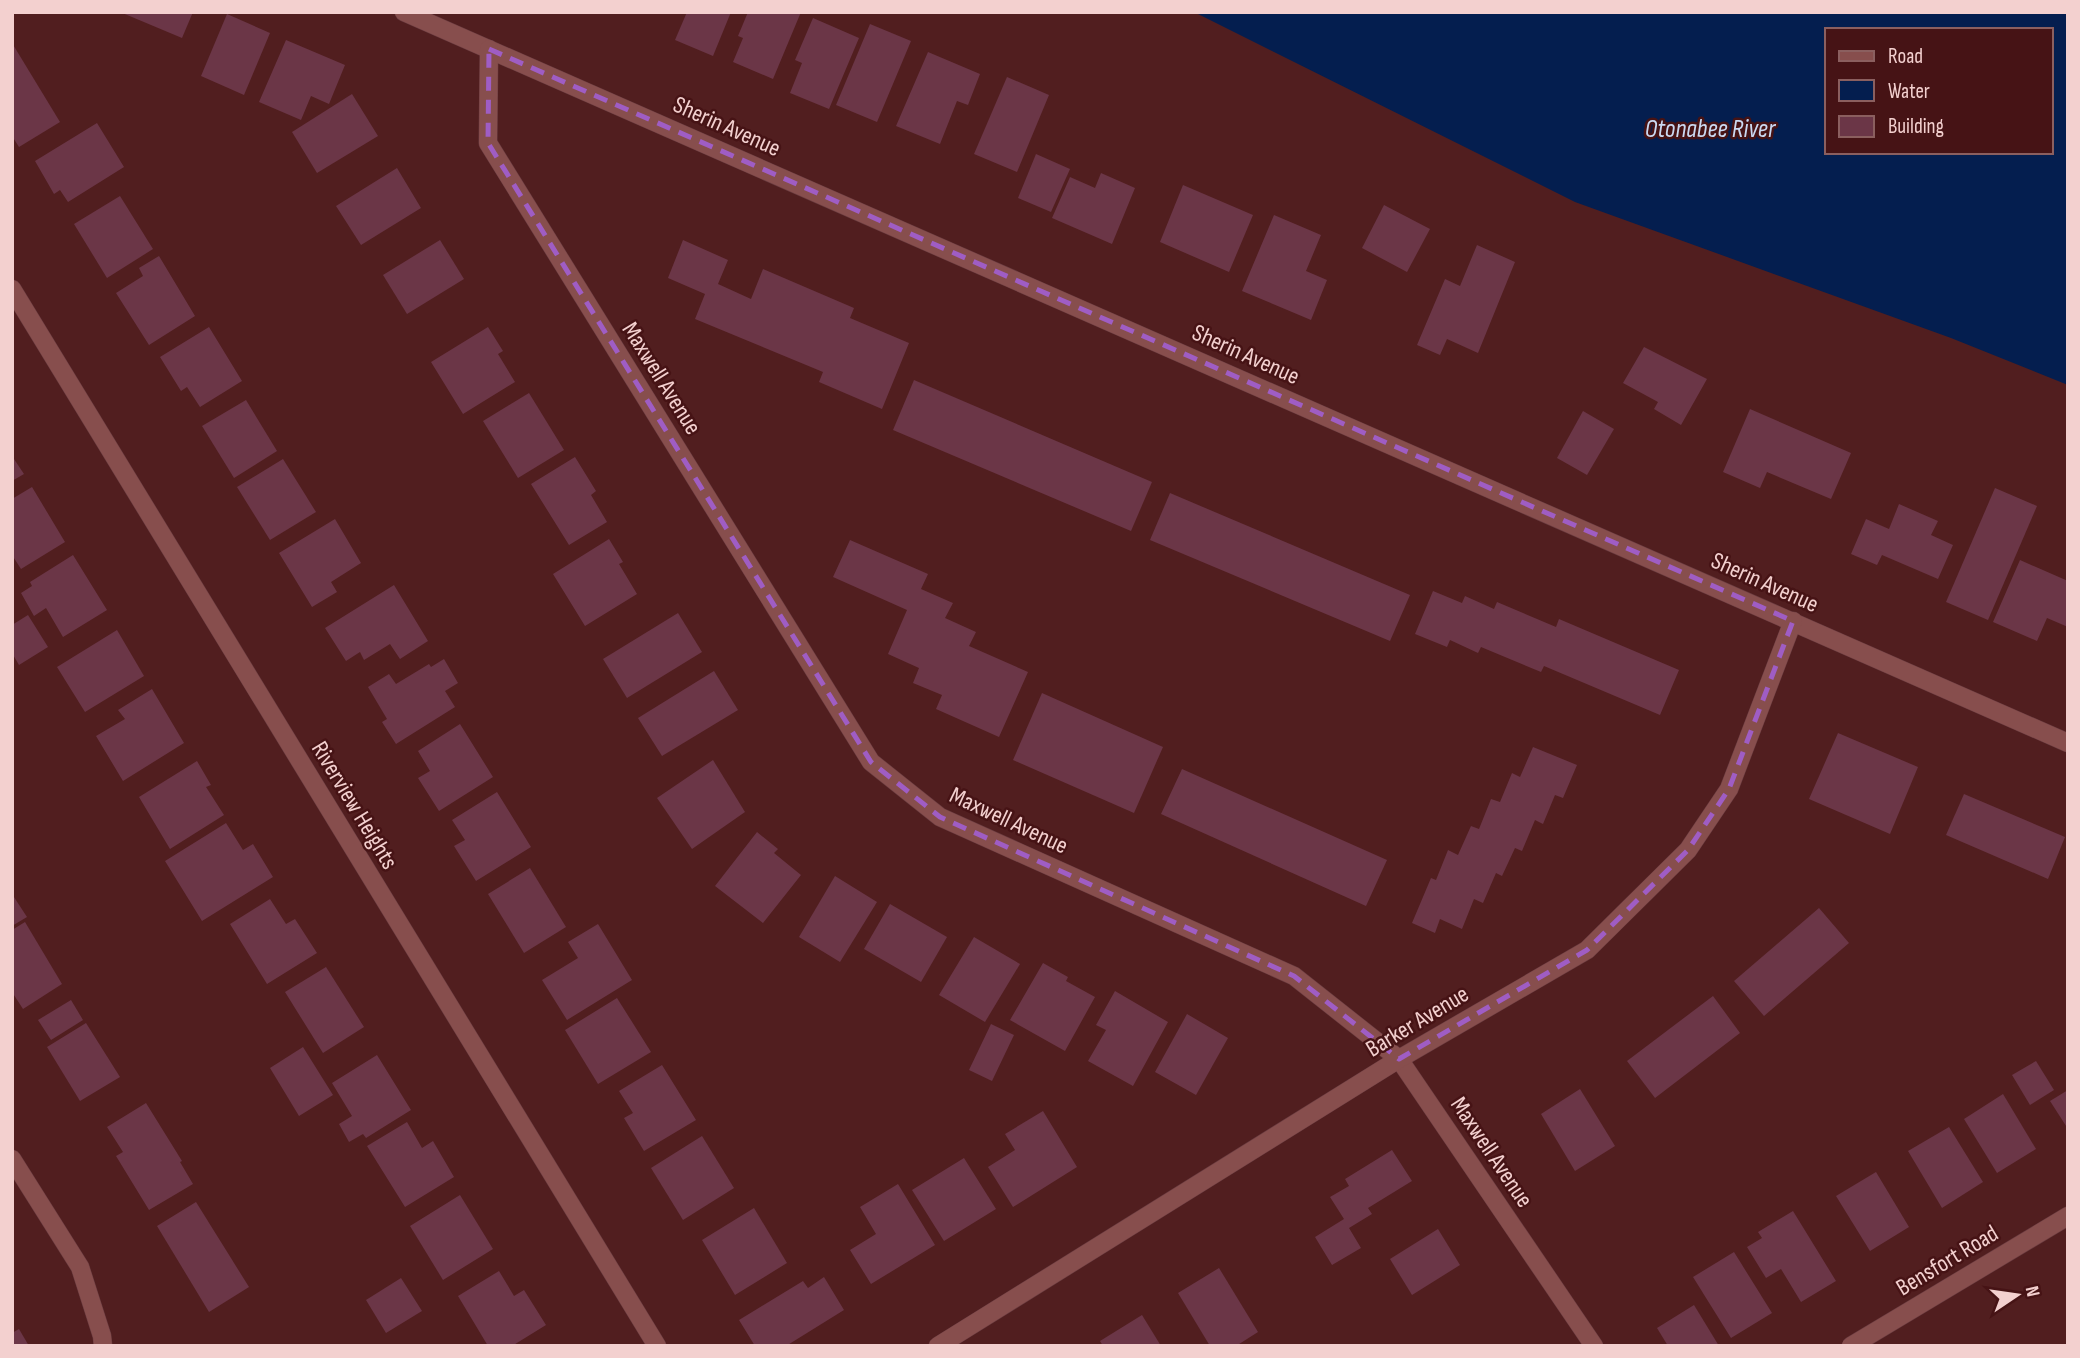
<svg xmlns="http://www.w3.org/2000/svg" width="2080" height="1358" font-family="'Sofia Sans Condensed',sans-serif">
<style>
.water{fill:#041e4f;fill-rule:evenodd}
.building{fill:#6b3647}
.lines{fill:none;stroke-linecap:round;stroke-linejoin:round}
.minor-casing{stroke:#6a3c40;stroke-width:19}
.minor{stroke:#874e4d;stroke-width:18}
.marked{fill:none;stroke:#9f5dc4;stroke-width:5;stroke-dasharray:14 9;stroke-linejoin:round}
.labels{text-anchor:middle;stroke-width:5;stroke-linejoin:round;paint-order:stroke}
.street-label{font-size:24px;fill:#f3d0cf;stroke:#461315}
.water-label{font-size:26px;font-style:italic;fill:#cad9f2;stroke:#461315}
</style>
<rect width="100%" height="100%" fill="#511e1f"/>
<!-- water -->
<path class="water" d="M1194,12H2068V385L1951,338L1575,202ZM1826,30H2050V152H1826Z"/>
<!-- building -->
<g class="building">
<polygon points="120,12 193,12 182,38"/>
<polygon points="687,12 731,12 713,56 675,40"/>
<polygon points="748,12 801,12 773,79 733,62 743,38 738,36"/>
<polygon points="227,14 270,33 244,95 201,76"/>
<polygon points="813,18 859,38 829,109 790,93 802,63 795,60"/>
<polygon points="870,24 911,41 877,122 836,105"/>
<polygon points="286,40 345,65 329,104 311,96 301,120 259,102"/>
<polygon points="12,43 60,122 19,147 12,136"/>
<polygon points="928,52 980,74 968,105 957,101 940,144 896,126"/>
<polygon points="1007,77 1049,95 1017,172 974,154"/>
<polygon points="352,94 378,136 317,173 292,132"/>
<polygon points="97,123 124,167 68,202 60,190 54,194 35,161"/>
<polygon points="1036,154 1070,169 1051,212 1018,198"/>
<polygon points="397,168 421,208 361,245 336,206"/>
<polygon points="1101,173 1135,188 1112,244 1052,218 1070,177 1095,188"/>
<polygon points="1183,185 1253,215 1229,272 1160,242"/>
<polygon points="120,196 153,249 107,278 74,224"/>
<polygon points="1384,205 1430,229 1407,272 1362,248"/>
<polygon points="1274,215 1321,235 1306,271 1327,280 1311,320 1242,291"/>
<polygon points="440,240 464,279 407,314 383,275"/>
<polygon points="683,240 728,260 718,284 751,299 763,269 854,308 850,318 909,343 882,409 819,382 823,372 695,319 705,294 668,278"/>
<polygon points="1477,245 1515,262 1478,353 1447,339 1440,355 1417,345 1445,279 1460,286"/>
<polygon points="159,256 195,316 149,345 116,293 143,276 139,268"/>
<polygon points="209,327 242,381 200,407 187,387 181,391 160,357"/>
<polygon points="488,327 503,351 498,354 515,382 463,414 431,362"/>
<polygon points="1644,347 1707,379 1681,425 1654,409 1658,402 1623,383"/>
<polygon points="914,380 1152,482 1131,531 893,430"/>
<polygon points="529,393 564,450 518,478 483,421"/>
<polygon points="246,400 277,451 234,478 202,426"/>
<polygon points="1750,409 1851,453 1831,499 1767,472 1760,488 1723,472"/>
<polygon points="1583,411 1614,429 1587,475 1557,458"/>
<polygon points="12,456 24,474 12,481"/>
<polygon points="575,457 596,491 591,495 607,522 569,545 531,484"/>
<polygon points="283,459 316,512 270,540 237,487"/>
<polygon points="32,487 65,542 21,569 12,555 12,499"/>
<polygon points="1995,488 2037,506 1988,620 1946,602"/>
<polygon points="1170,493 1410,595 1390,641 1150,540"/>
<polygon points="1899,504 1938,521 1931,535 1953,545 1938,579 1882,555 1877,565 1851,554 1866,519 1889,529"/>
<polygon points="335,519 361,563 331,582 337,592 312,607 279,553"/>
<polygon points="609,539 623,562 619,564 637,594 585,626 553,574"/>
<polygon points="850,540 928,574 921,589 953,603 945,618 976,632 969,646 1028,672 999,737 936,709 942,695 913,683 919,668 888,654 907,610 833,577"/>
<polygon points="73,555 107,610 63,637 46,608 34,616 21,593 32,586 30,582"/>
<polygon points="2020,560 2068,581 2068,627 2047,618 2037,641 1993,622"/>
<polygon points="394,585 428,641 400,659 390,644 364,660 360,652 346,661 325,628"/>
<polygon points="1433,591 1462,603 1465,596 1494,609 1497,602 1556,627 1559,619 1679,670 1660,715 1544,666 1541,672 1481,647 1478,653 1450,640 1447,647 1415,634"/>
<polygon points="678,613 702,652 627,698 603,659"/>
<polygon points="28,615 48,647 19,665 12,653 12,625"/>
<polygon points="117,630 144,676 85,712 57,667"/>
<polygon points="444,659 458,683 445,691 455,707 396,744 382,722 387,719 368,687 389,674 396,684 429,664 431,667"/>
<polygon points="714,671 738,710 662,756 638,718"/>
<polygon points="152,689 184,743 123,781 96,736 125,719 118,710"/>
<polygon points="1042,693 1163,747 1134,813 1013,760"/>
<polygon points="460,724 493,777 439,811 418,778 430,771 418,751"/>
<polygon points="1838,733 1918,767 1890,834 1809,799"/>
<polygon points="1533,747 1577,765 1563,798 1555,795 1543,824 1535,820 1522,851 1515,848 1502,876 1496,873 1483,903 1474,899 1462,929 1440,919 1435,933 1412,923 1431,878 1436,880 1448,850 1458,855 1471,826 1479,829 1491,799 1500,802 1512,773 1520,777"/>
<polygon points="713,760 745,812 692,849 657,798"/>
<polygon points="197,761 211,785 206,787 224,815 170,849 139,797"/>
<polygon points="1182,769 1387,860 1366,906 1161,814"/>
<polygon points="497,792 531,847 476,881 454,846 465,840 452,820"/>
<polygon points="1964,794 2065,837 2048,879 1946,835"/>
<polygon points="226,823 243,850 253,844 273,877 202,921 165,861"/>
<polygon points="757,832 778,849 774,853 801,875 763,923 715,886"/>
<polygon points="530,868 566,927 524,953 488,894"/>
<polygon points="835,876 877,902 840,962 799,937"/>
<polygon points="12,894 27,917 12,926"/>
<polygon points="270,899 286,924 295,919 317,953 267,984 230,924"/>
<polygon points="890,904 947,937 921,982 864,949"/>
<polygon points="1819,908 1849,943 1764,1016 1734,981"/>
<polygon points="25,922 62,984 23,1009 12,992 12,930"/>
<polygon points="598,924 632,980 567,1020 542,980 578,958 568,942"/>
<polygon points="974,937 1020,964 985,1022 939,995"/>
<polygon points="1043,963 1068,977 1066,981 1095,997 1065,1051 1010,1020"/>
<polygon points="326,967 364,1027 323,1053 285,992"/>
<polygon points="1115,991 1168,1022 1133,1086 1088,1061 1106,1030 1096,1025"/>
<polygon points="1713,996 1740,1033 1655,1098 1627,1061"/>
<polygon points="617,998 651,1052 598,1084 565,1030"/>
<polygon points="71,1000 83,1020 51,1040 38,1020"/>
<polygon points="1187,1014 1228,1038 1196,1095 1155,1072"/>
<polygon points="86,1023 120,1077 80,1101 47,1047"/>
<polygon points="991,1024 1014,1035 992,1081 969,1070"/>
<polygon points="303,1047 333,1095 299,1116 270,1068"/>
<polygon points="377,1055 411,1110 366,1138 363,1134 349,1142 339,1124 352,1116 332,1083"/>
<polygon points="2036,1061 2054,1090 2030,1105 2012,1075"/>
<polygon points="662,1065 696,1120 644,1151 624,1118 633,1113 619,1091"/>
<polygon points="1580,1089 1615,1146 1575,1171 1541,1114"/>
<polygon points="2068,1090 2068,1129 2050,1101"/>
<polygon points="2003,1094 2036,1149 1997,1173 1964,1119"/>
<polygon points="146,1103 182,1161 180,1162 193,1184 149,1210 116,1156 123,1152 107,1127"/>
<polygon points="1043,1111 1077,1167 1013,1207 988,1167 1015,1150 1005,1134"/>
<polygon points="407,1122 422,1148 433,1141 454,1177 405,1207 367,1146"/>
<polygon points="1949,1127 1983,1182 1942,1208 1908,1151"/>
<polygon points="702,1136 734,1188 683,1220 651,1168"/>
<polygon points="1392,1150 1412,1181 1368,1208 1372,1214 1349,1228 1361,1248 1332,1265 1315,1237 1344,1219 1330,1197 1349,1186 1345,1179"/>
<polygon points="964,1158 996,1209 944,1241 912,1190"/>
<polygon points="1876,1172 1909,1227 1870,1251 1836,1196"/>
<polygon points="898,1184 935,1245 871,1284 850,1250 876,1234 860,1207"/>
<polygon points="460,1195 493,1249 443,1280 410,1226"/>
<polygon points="196,1202 249,1287 209,1312 157,1226"/>
<polygon points="754,1208 787,1263 735,1295 702,1240"/>
<polygon points="1793,1211 1836,1281 1801,1302 1781,1269 1766,1278 1747,1247 1762,1238 1758,1232"/>
<polygon points="1438,1229 1460,1265 1412,1295 1390,1259"/>
<polygon points="1734,1252 1772,1313 1731,1338 1693,1277"/>
<polygon points="1219,1268 1258,1332 1236,1346 1210,1346 1178,1293"/>
<polygon points="499,1271 514,1296 524,1290 546,1325 512,1346 488,1346 458,1296"/>
<polygon points="824,1277 844,1310 786,1346 755,1346 739,1320 803,1281 808,1288"/>
<polygon points="401,1278 422,1311 386,1333 366,1300"/>
<polygon points="1694,1305 1719,1346 1668,1346 1657,1328"/>
<polygon points="1142,1315 1161,1346 1103,1346 1100,1341"/>
<polygon points="19,1329 29,1346 12,1346 12,1333"/>
</g>
<g class="lines">
<defs>
<g id="minor">
<polyline points="404,12 2068,743"/>
<polyline points="489,49 488,143 871,762 940,817 1294,976 1399,1059 1594,1346"/>
<polyline points="12,289 657,1346"/>
<polyline points="12,1159 80,1267 102,1336 103,1346"/>
<polyline points="938,1346 1399,1059 1587,950 1688,850 1729,789 1793,621"/>
<polyline points="1851,1346 2068,1216"/>
</g>
</defs>
<!-- minor casing -->
<use href="#minor" class="minor-casing"/>
<!-- minor -->
<use href="#minor" class="minor"/>
</g>
<!-- marked area -->
<path class="marked" d="M489,49L1793,621L1729,789L1688,850L1587,950L1399,1059L1294,976L940,817L871,762L488,143Z"/>
<g class="labels">
<!-- street labels -->
<g class="street-label">
<text transform="translate(727 126) rotate(24)" y="8">Sherin Avenue</text>
<text transform="translate(1246 354) rotate(24)" y="8">Sherin Avenue</text>
<text transform="translate(662 378) rotate(58)" y="8">Maxwell Avenue</text>
<text transform="translate(1765 582) rotate(24)" y="8">Sherin Avenue</text>
<text transform="translate(355 805) rotate(59)" y="8">Riverview Heights</text>
<text transform="translate(1009 820) rotate(25)" y="8">Maxwell Avenue</text>
<text transform="translate(1417 1021) rotate(-31)" y="8">Barker Avenue</text>
<text transform="translate(1492 1152) rotate(56)" y="8">Maxwell Avenue</text>
<text transform="translate(1947 1260) rotate(-31)" y="8">Bensfort Road</text>
</g>
<!-- water labels -->
<g class="water-label">
<text x="1710" y="137">Otonabee River</text>
</g>
</g>
<!-- border -->
<rect width="2080" height="1358" fill="none" stroke="#f3d0cf" stroke-width="28"/>
<!-- legend -->
<rect x="1825" y="28" width="228" height="126" fill="#461315" stroke="#8b5f5f" stroke-width="2"/>
<rect x="1839" y="51" width="35" height="10" fill="#874e4d" stroke="#8b5f5f" stroke-width="2"/>
<text x="1888" y="63" font-size="21" fill="#f3d0cf">Road</text>
<rect x="1839" y="80" width="35" height="21" fill="#041e4f" stroke="#8b5f5f" stroke-width="2"/>
<text x="1888" y="98" font-size="21" fill="#f3d0cf">Water</text>
<rect x="1839" y="116" width="35" height="21" fill="#6b3647" stroke="#8b5f5f" stroke-width="2"/>
<text x="1888" y="133" font-size="21" fill="#f3d0cf">Building</text>
<!-- north arrow -->
<g transform="translate(2017 1295) rotate(77)" stroke="#461315" stroke-width="5" paint-order="stroke">
<path d="M0-5L12 26L0 18L-12 26Z" fill="#f3d0cf"/>
<text y="-10" font-size="19" font-weight="bold" text-anchor="middle" fill="#f3d0cf">N</text>
</g>
</svg>
